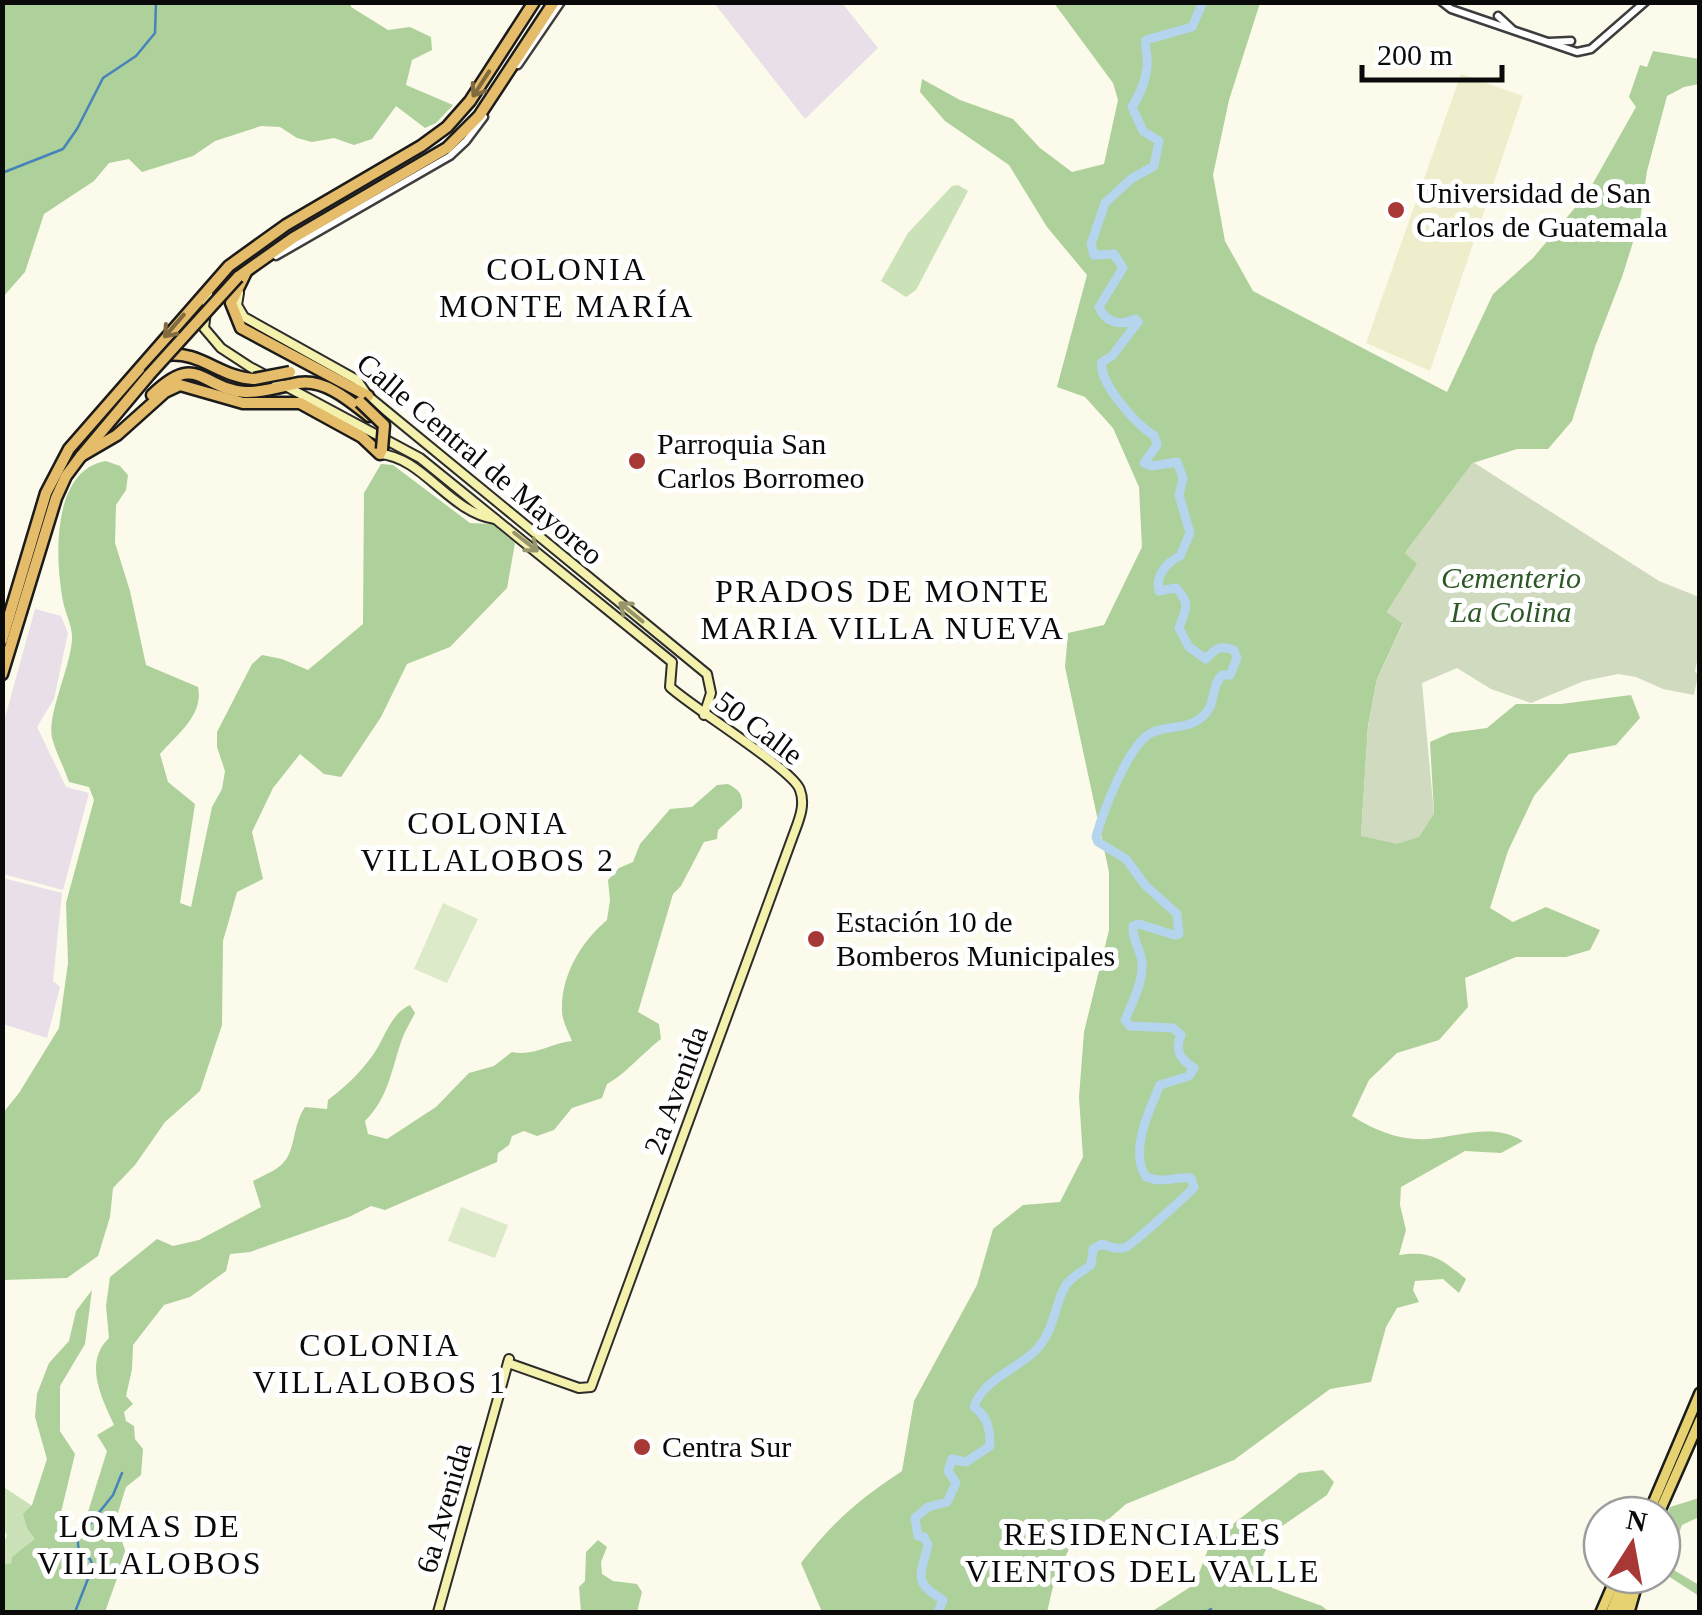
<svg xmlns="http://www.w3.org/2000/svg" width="1702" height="1615" font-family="'Times New Roman',serif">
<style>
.industrial{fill:#e8dfe8}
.farmland{fill:#eeeecd}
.green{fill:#cbe1b8}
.forest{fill:#aed09a}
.cemetery{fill:#cfdabf}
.pitch{fill:#dceac9}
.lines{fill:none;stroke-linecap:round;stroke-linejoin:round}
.stream{stroke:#4683ba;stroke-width:2.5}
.river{stroke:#b5d4ed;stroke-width:9}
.tertiary-casing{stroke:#3d3d3d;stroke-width:11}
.secondary-casing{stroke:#2c2c2c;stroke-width:12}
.primary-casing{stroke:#1b1b1b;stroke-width:14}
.trunk-casing{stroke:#1b1b1b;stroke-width:15}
.tertiary{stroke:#fff;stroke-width:6}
.secondary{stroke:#f4f1ad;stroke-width:8}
.primary{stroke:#e6d270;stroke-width:9}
.trunk{stroke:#e4bc6a;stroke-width:10}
.trunk-bridge-casing{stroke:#1b1b1b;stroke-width:15;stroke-linecap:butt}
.trunk-bridge{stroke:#e4bc6a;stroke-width:10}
.oneway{stroke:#826c3f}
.oneway2{stroke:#96956c}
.poi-dot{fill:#a73835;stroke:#fff;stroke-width:4}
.labels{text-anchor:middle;stroke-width:10;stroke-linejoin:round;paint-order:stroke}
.poi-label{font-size:30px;fill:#0a0a0a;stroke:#fff;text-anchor:start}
.street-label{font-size:30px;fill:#0a0a0a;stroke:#fff}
.park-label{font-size:30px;font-style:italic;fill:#2b5824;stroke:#fff}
.neighbourhood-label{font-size:32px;letter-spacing:2.5px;fill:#0a0a0a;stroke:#fff}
</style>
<rect width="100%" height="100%" fill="#fcfaea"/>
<!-- industrial -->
<g class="industrial">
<polygon points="714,3 842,3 878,48 805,119"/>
<polygon points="35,609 61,616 68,633 54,699 37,727 66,787 89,793 63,890 3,874 3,725"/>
<polygon points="3,878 62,893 53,981 60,987 47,1038 3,1024"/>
</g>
<!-- farmland -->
<polygon class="farmland" points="1461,74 1523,96 1430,371 1366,343"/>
<!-- green -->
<g class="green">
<polygon points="958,185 968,191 916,290 906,297 881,281 908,233 952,186"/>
<polygon points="2,1486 31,1505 36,1540 12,1557 11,1563 3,1565 3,1543 7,1536 3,1526"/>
</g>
<!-- forest -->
<g class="forest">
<polygon points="3,2 351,3 351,7 388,30 410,27 431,37 432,50 412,60 406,85 453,105 436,123 425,128 396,106 372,139 354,145 334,138 312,142 297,138 280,127 261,126 215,141 193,156 142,172 129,159 109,163 94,181 44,214 25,272 3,297"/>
<path d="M1054,3H1260L1229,100L1213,175L1225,241L1253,291L1447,392L1493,294L1533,258L1588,192L1636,107L1629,97L1640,65L1647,67L1653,51L1699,59V84L1684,87L1667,96L1647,171L1640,220L1622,277L1595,347L1572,421L1548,449H1517L1473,463L1405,553L1418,563L1387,612L1403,623L1377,679L1368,726L1361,836L1434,813L1430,742L1450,733L1487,728L1516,704H1561L1631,695L1640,718L1616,745L1569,754L1534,796L1508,851L1490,908L1513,922L1546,907L1600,930L1590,950L1566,957H1516L1465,978L1468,1007L1439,1040L1397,1053L1369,1080L1352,1116C1377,1132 1406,1143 1436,1138C1467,1134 1495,1124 1523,1141L1501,1153L1465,1151L1401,1187L1400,1205L1406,1230L1399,1255C1431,1250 1442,1259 1466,1279L1459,1293L1443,1279L1415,1281L1413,1290L1419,1302L1397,1308L1386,1327L1371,1382L1330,1389L1234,1460L1126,1504L1094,1532L1071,1545L1055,1578L1047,1612H822L801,1563C834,1521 857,1501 902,1471L914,1401L977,1285L993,1229L1023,1205L1060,1202L1083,1157L1079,1097L1084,1032L1109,930V872L1065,667L1068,633L1104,625L1142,547L1139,487L1113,428L1085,397L1057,387L1087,275L1047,227L1009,165L945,121L920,92L922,79L960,100L1013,119L1040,148L1072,172L1104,164L1118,100L1113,83Z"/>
<path d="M106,461L120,466L128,475L126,490L116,505L115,543L130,591L146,665L198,687C204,715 177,734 160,754L168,782L195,804L180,903L191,907L212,807L222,789L225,771L217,747V732L252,664L262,655L282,659L308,670L363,624L364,493L381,464L393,465L470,523L492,524L515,543L507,588L450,647L407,664L381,717L341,777L324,774L300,754L273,788L252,832L263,879L237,892L223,941L222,1025L200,1091L165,1122L135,1165L113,1188L110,1217L98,1256L67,1278L3,1280V1113L19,1093L59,1028L68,963L66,903L94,800L89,787L69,782C64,767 56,753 52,738C47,714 71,666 72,639C73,627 65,613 63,601C55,559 51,470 106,461Z"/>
<path d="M728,784C740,790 743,795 742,808L718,830L717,839L704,842L681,886L673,894L638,1012L659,1024L661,1039C644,1052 623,1076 607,1084L602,1098L572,1108L554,1130L537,1136L524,1131L512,1136L509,1145L498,1153L497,1162L385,1210L371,1206L349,1217L250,1252L230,1254L226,1271L190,1297L164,1305L133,1345L132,1369L126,1396L133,1404L124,1412L126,1421L134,1426L135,1439L143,1449L141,1475L126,1487L118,1513V1530L126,1553L105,1612H3V1565L11,1563L12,1557L35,1539L27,1528L23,1514L32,1505L47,1459L35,1417L37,1394L49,1363L69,1341L76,1311L92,1290L85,1344L60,1386V1431L75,1454L57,1529L67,1536L87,1515L107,1451L97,1435L114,1425C102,1398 83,1363 109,1338L106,1306L110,1277L157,1239L173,1246L199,1240L261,1207L253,1181C262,1176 276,1171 283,1163C296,1150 292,1126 305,1107L327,1109L328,1100C345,1087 360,1073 373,1055C385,1038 390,1014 410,1005L415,1013C410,1023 404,1032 401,1042C391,1072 388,1098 365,1121L368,1134L387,1139L436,1107L469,1073L494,1066L512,1052C532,1057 552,1043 572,1041C569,1033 562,1021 562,1011C561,975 581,942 607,920L610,900L608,880L619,868L633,862L640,844L670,809L692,807L717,785Z"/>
<polygon points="1323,1470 1334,1482 1327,1495 1275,1531 1259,1564 1272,1588 1322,1606 1329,1612 1151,1612 1195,1584 1211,1541 1299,1473"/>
<polygon points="1699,1498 1699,1517 1682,1525 1667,1566 1699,1585 1699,1596 1662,1572 1662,1524 1670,1507"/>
<polygon points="598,1540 607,1547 601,1562 602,1574 613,1581 637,1584 642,1592 637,1612 581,1612 579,1587 585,1581 586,1552"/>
</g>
<!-- cemetery -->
<polygon class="cemetery" points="1473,462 1659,581 1699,597 1699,652 1695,671 1698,675 1694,695 1663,689 1636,677 1618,674 1584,681 1531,703 1491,689 1457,668 1422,683 1434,814 1419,837 1397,844 1361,836 1368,726 1377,679 1403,624 1387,612 1417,564 1405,553"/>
<!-- pitch -->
<g class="pitch">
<polygon points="443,903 478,919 447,983 414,969"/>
<polygon points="461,1207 508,1225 495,1258 448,1241"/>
</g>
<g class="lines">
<!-- stream -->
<g class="stream">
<polyline points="2,173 63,149 77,129 103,78 136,56 155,33 156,2"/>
<path d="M75,1612L93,1566L90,1559C80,1554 77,1550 78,1539L113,1495L122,1473"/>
<polyline points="1206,1612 1211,1609"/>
</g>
<!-- river -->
<path class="river" d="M938,1612L943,1600C913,1582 920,1577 928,1545L924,1537L918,1536L915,1518L928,1507L947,1502L956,1483L948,1471L952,1459L966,1462L990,1446C990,1429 988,1417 974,1407C983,1379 1018,1369 1037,1349C1056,1327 1053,1307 1066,1285C1071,1277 1083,1271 1091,1265L1093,1249L1102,1244C1110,1247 1118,1250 1126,1247C1131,1245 1190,1193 1194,1187L1191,1178C1174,1176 1164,1184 1146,1177C1129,1152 1149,1111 1160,1085L1189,1076L1194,1068C1181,1060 1174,1050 1181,1035L1173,1028L1130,1026L1125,1020C1133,1001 1146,977 1141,957C1138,945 1132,938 1133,926L1139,924L1174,935L1179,934L1177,914L1145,885L1126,859L1098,842L1096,837C1103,812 1128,745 1151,733C1168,725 1189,730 1203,716C1217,704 1210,687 1222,675H1230L1237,658L1234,650C1219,645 1216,648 1206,659L1189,647L1179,628C1185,609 1192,605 1176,588L1159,591C1155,576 1167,562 1180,556L1190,533L1179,495L1183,478L1177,462L1152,466L1144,463L1157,445L1154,435C1137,427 1097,380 1102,362L1112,356L1138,322L1135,319C1121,327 1105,322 1099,307L1123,268L1114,254L1094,255L1091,244L1105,203L1131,179L1154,166L1159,141L1143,131L1132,107C1141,93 1149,73 1147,57C1146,51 1145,46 1146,40L1192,27L1203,2"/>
<defs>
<g id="tertiary">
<polyline points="1442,2 1451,9 1577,52 1591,49 1645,2"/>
<polyline points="1498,16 1512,29"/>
<polyline points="1549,42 1571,41"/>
<polyline points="518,65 561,2"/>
<polyline points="276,256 450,156 466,141 484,117"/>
</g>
<g id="secondary">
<polyline points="239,293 237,305 244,317 357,380 368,396 707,674 711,693 704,715"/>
<path d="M208,294L204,328L221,348L250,367L420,458L672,662L670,687C694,709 794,770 800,790C806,806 798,822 793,836L591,1387L579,1388L508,1363"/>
<path d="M380,454C423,457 450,513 495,519"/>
<polyline points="438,1612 509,1359"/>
</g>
<g id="primary">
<polyline points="1648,1515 1700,1393"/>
<polyline points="1658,1515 1700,1420"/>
<polyline points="1601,1612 1617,1575"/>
<polyline points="1611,1612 1626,1575"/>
<polyline points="1620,1612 1634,1575"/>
<polyline points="1629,1612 1639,1577"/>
</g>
<g id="trunk">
<polyline points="246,272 231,303 241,328 368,396"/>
<polyline points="238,277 293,238 447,148 479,116 554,2"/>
<path d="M166,355C199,350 221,378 254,379"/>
<path d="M152,395C198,350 201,389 245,392C263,393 281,386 299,383C325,379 350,401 369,416"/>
<polyline points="81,456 117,435 165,392 180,385 243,403 300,403 362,437 380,454 382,449"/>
<polyline points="2,640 46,493 69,449 229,266 286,225 421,146 447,127 470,101 534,2"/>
<polyline points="2,674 56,498 66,476 81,456 149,375"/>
</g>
</defs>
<!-- tertiary casing -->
<use href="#tertiary" class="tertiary-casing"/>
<!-- secondary casing -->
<use href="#secondary" class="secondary-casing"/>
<!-- primary casing -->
<use href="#primary" class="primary-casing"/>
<!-- trunk casing -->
<use href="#trunk" class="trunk-casing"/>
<!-- tertiary -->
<use href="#tertiary" class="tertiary"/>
<!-- secondary -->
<use href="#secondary" class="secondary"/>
<!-- primary -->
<use href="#primary" class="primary"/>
<!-- trunk -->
<use href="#trunk" class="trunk"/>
<defs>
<g id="trunk-bridge">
<polyline points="149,375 238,277"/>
<polyline points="254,379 290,372"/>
<polyline points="360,402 384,425 382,449"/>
</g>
</defs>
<!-- trunk-bridge casing -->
<use href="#trunk-bridge" class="trunk-bridge-casing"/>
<!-- trunk-bridge -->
<use href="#trunk-bridge" class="trunk-bridge"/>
</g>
<!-- one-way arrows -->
<defs><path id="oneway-shaft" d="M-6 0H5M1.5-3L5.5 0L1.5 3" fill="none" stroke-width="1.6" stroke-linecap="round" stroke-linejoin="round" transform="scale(2.5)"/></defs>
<g class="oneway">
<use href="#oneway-shaft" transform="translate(481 84) rotate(123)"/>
<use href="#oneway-shaft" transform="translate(174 326) rotate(131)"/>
</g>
<g class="oneway2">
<use href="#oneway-shaft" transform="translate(526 542) rotate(38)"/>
<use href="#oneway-shaft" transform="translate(631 612) rotate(-141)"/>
</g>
<!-- markers -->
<g class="poi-dot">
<circle cx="1396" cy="210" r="10"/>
<circle cx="637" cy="461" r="10"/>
<circle cx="816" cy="939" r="10"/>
<circle cx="642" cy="1447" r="10"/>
</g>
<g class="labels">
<!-- poi labels -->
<g class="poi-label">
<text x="1416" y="203">Universidad de San<tspan x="1416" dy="34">Carlos de Guatemala</tspan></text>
<text x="657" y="454">Parroquia San<tspan x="657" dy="34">Carlos Borromeo</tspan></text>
<text x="836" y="932">Estación 10 de<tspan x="836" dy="34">Bomberos Municipales</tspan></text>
<text x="662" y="1457">Centra Sur</text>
</g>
<!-- street labels -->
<g class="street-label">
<text transform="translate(480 459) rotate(40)" y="10">Calle Central de Mayoreo</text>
<text transform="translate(759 728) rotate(37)" y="10">50 Calle</text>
<text transform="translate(676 1090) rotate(-70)" y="10">2a Avenida</text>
<text transform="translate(444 1508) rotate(-74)" y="10">6a Avenida</text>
</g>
<!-- park labels -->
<g class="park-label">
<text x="1511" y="588">Cementerio<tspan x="1511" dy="34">La Colina</tspan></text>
</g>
<!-- neighbourhood labels -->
<g class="neighbourhood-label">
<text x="567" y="280">COLONIA<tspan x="567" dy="37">MONTE MARÍA</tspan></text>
<text x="883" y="602">PRADOS DE MONTE<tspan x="883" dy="37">MARIA VILLA NUEVA</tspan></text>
<text x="488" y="834">COLONIA<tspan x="488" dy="37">VILLALOBOS 2</tspan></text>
<text x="380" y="1356">COLONIA<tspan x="380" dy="37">VILLALOBOS 1</tspan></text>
<text x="150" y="1537">LOMAS DE<tspan x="150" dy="37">VILLALOBOS</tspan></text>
<text x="1143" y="1545">RESIDENCIALES<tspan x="1143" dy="37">VIENTOS DEL VALLE</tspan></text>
</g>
</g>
<!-- border -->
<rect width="1702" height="1615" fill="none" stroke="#0a0a0a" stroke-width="10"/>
<!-- north arrow -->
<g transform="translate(1632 1545) rotate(11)"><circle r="48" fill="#ffffff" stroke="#9d9d9d" stroke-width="2.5"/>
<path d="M0-8L18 38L0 25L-18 38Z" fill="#a73835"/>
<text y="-15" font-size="28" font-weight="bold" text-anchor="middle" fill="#0a0a0a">N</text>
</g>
<!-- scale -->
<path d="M1362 65v15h140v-15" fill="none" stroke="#0a0a0a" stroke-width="5"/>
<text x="1377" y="65" font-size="30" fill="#0a0a0a" stroke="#ffffff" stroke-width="8" paint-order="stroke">200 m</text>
</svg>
